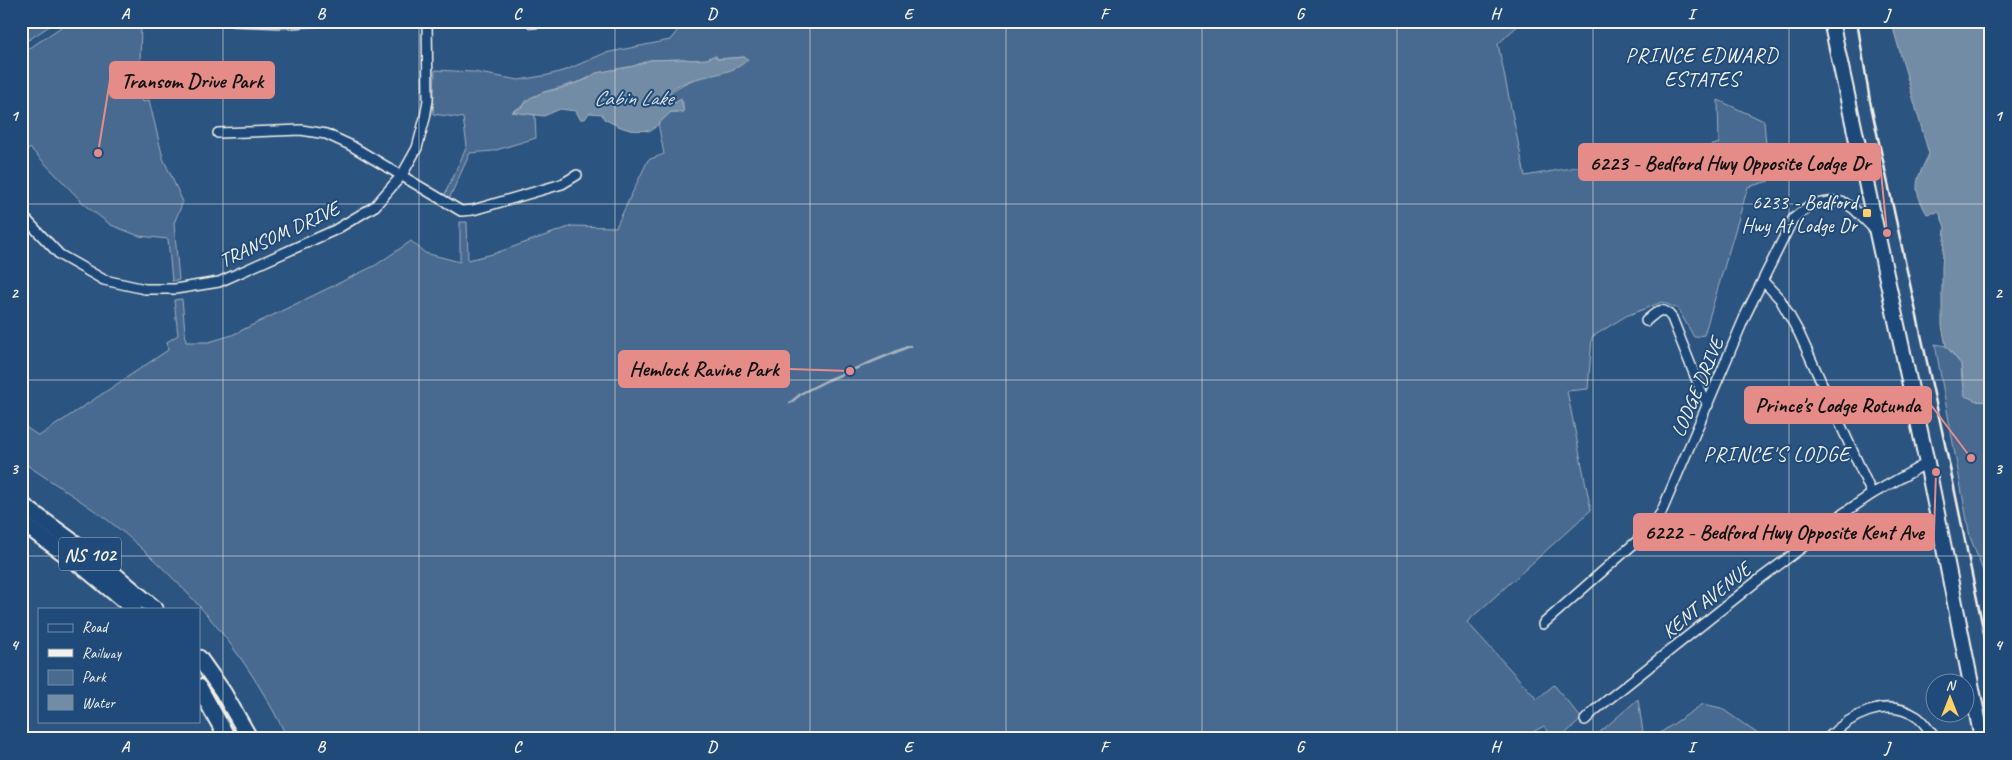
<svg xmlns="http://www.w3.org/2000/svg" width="2012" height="760" font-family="Caveat,sans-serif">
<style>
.green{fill:#496b90;stroke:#9eaebc}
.water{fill:#738ca6;stroke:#a7b4c0}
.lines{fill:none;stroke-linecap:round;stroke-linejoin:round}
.stream{stroke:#a7b4c0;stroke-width:2.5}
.minor-casing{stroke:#f4f1e8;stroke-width:12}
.primary-casing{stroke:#f4f1e8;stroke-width:18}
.motorway-casing{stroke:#f4f1e8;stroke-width:19}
.minor{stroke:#1f4a7a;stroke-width:9}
.primary{stroke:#1f4a7a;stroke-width:14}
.motorway{stroke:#1f4a7a;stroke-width:15}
.rail{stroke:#f4f1e8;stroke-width:2.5}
.grid{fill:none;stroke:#f4f1e8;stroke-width:1;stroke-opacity:0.55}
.poi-dot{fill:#ffd166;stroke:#1f4a7a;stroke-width:2}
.labels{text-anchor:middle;stroke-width:4;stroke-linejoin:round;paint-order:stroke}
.shield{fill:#1f4a7a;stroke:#b4bfc7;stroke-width:1}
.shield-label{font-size:19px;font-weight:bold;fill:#f4f1e8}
.poi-label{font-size:20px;fill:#f4f1e8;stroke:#1f4a7a;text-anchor:end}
.street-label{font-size:20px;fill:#f4f1e8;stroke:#1f4a7a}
.neighbourhood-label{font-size:21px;letter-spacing:1px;fill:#f4f1e8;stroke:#1f4a7a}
.water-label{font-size:21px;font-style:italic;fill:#dadddb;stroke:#1f4a7a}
.leader{fill:none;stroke:#e58c88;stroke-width:2}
.callout-dot{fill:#e58c88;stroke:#1f4a7a;stroke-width:2}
.callout{fill:#e58c88;stroke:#e58c88;stroke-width:2}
.callout-label{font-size:21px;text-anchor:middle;font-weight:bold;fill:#111}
.neatline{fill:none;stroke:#f4f1e8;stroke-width:2}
.grid-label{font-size:16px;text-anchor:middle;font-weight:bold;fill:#f4f1e8}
</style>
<rect width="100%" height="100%" fill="#2c5481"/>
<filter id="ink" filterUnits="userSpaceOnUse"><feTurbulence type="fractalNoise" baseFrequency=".02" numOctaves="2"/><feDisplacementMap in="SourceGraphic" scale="10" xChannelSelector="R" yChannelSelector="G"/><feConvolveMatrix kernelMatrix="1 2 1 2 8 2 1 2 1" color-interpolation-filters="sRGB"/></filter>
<g filter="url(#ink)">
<!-- green -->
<g class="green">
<polygon points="21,21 57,21 21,45"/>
<polygon points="70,21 141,21 140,64 147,93 141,95 143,102 149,100 163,158 183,202 174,223 179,280 172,281 168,239 139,236 111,225 87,207 30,148 21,159 21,54"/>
<path d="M669,21H1523L1498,44L1525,176L1661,152L1663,161L1719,143L1718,100L1764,121L1769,181L1748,187L1704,335L1694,337L1678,309L1662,302L1626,316L1592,337L1588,389L1567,391L1591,510L1467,622L1537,699L1554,685L1582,719L1559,739H1550L1549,732L1544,726L1533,732L1526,739H288C248,658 204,605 138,545C103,513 60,488 21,461V424L39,436L168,350L167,342L178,335L174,300L182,299L186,342H209L232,335L376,265L411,241L425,253L460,262V222H467L468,260L493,254L572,226L616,227L648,160L664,154L658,123L671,112H683V102L674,103L670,100L665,99V96C676,88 688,81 702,76C718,71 731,71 746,61L745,57L717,59L716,57L706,60H691L684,59L650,60L634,66L597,73L582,81L544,92L526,101L524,105L513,111L535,115L536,138L493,151L470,153L449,199L444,196L467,146L463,118L433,114L435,70L473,72L519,80L548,75L566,70L605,53L670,40L677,31Z"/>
<polygon points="1935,344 1946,346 1961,364 1962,381 1977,401 1991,402 1991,518 1986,530 1985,576 1970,537"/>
<polygon points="1638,699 1644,739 1592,739"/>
<polygon points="1703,704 1721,708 1765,739 1651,739"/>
</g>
<!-- water -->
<g class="water">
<path d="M1891,21H1991V402L1977,401L1965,396L1961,364L1946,346L1942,326V267L1945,227L1939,212L1927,214C1911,186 1916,181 1929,154Z"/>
<path d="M713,56H716L718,59L745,57L748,59C729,81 682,71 664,98L675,103L681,99L684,112H671L651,131C644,130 637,131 630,130C621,128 612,123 604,119L602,114L589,113L585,119H580L576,111L560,109L544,116L512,112L522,107L530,98L544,92L559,89L588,79L596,73L634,66L650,60L684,59L691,60L707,59Z"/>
<path d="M1991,518V615C1986,584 1979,547 1991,518Z"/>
</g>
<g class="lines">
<!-- stream -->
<polyline class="stream" points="790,403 802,393 828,380 910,346"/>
<defs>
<g id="minor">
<polyline points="233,21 289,23 318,21"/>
<polyline points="532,23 551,21"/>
<polyline points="218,133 301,130 326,134 350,145 461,211 473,210 562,184 577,175"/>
<polyline points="21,214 60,255 104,280 145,289 175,289 219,282 335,230 375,206 402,175 417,148 425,118 428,100 427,21"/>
<polyline points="1763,281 1780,299 1799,333 1872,494"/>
<path d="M1646,321C1657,312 1662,304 1672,318L1703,396L1708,405"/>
<polyline points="1543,624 1646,533 1661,513 1746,314 1793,219 1810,205 1835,201 1845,203 1854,209 1875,230"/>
<polyline points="1585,720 1595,710 1757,581 1811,541 1841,515 1872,494 1927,463"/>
<path d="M1827,739C1850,715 1886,696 1917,717C1923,721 1928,729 1933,735L1932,739"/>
</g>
<polyline id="primary" points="1831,21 1927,463 1982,739"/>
<g id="motorway">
<polyline points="21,504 95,558 155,609"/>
<polyline points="21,522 87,570 134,609"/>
<polyline points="199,658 223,692 250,739"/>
<polyline points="199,687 228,739"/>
</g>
</defs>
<!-- minor casing -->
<use href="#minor" class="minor-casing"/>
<!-- primary casing -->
<use href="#primary" class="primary-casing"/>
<!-- motorway casing -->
<use href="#motorway" class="motorway-casing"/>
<!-- minor -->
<use href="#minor" class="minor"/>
<!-- primary -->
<use href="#primary" class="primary"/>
<!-- motorway -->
<use href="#motorway" class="motorway"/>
<!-- rail -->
<polyline class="rail" points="1857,21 1870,101 1948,458 1991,667"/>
</g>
</g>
<!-- grid -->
<path class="grid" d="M223,21V739M419,21V739M615,21V739M810,21V739M1006,21V739M1202,21V739M1397,21V739M1593,21V739M1789,21V739M21,204H1991M21,380H1991M21,556H1991"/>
<!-- markers -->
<rect class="poi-dot" x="1862" y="208" width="10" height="10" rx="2.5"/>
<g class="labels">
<!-- shield labels -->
<rect class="shield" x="59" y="537.5" width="62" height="33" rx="4"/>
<g class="shield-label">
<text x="90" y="561">NS 102</text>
</g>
<!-- poi labels -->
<g class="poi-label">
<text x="1857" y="209">6233 - Bedford<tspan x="1857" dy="23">Hwy At Lodge Dr</tspan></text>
</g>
<!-- street labels -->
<g class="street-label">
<text transform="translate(279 234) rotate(-25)" y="7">TRANSOM DRIVE</text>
<text transform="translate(1697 387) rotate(-67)" y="7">LODGE DRIVE</text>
<text transform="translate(1706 600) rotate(-39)" y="7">KENT AVENUE</text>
</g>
<!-- neighbourhood labels -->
<g class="neighbourhood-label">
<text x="1702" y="62">PRINCE EDWARD<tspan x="1702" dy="24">ESTATES</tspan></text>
<text x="1777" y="461">PRINCE'S LODGE</text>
</g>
<!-- water labels -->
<g class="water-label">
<text x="633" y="105">Cabin Lake</text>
</g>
</g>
<!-- callouts -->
<path class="leader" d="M98 153L110 80M1887 233L1880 162M850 371L789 369M1971 458L1931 405M1936 472L1934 532"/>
<g class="callout-dot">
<circle cx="98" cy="153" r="5"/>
<circle cx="1887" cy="233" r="5"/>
<circle cx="850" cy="371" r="5"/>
<circle cx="1971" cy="458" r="5"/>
<circle cx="1936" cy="472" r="5"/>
</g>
<g class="callout">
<rect x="110" y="62" width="164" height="36" rx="5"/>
<rect x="1579" y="144" width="301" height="36" rx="5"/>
<rect x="619" y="351" width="170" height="36" rx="5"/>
<rect x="1745" y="387" width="186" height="36" rx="5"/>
<rect x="1634" y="514" width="300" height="36" rx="5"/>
</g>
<g class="callout-label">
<text x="192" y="88">Transom Drive Park</text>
<text x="1730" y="170">6223 - Bedford Hwy Opposite Lodge Dr</text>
<text x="704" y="376">Hemlock Ravine Park</text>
<text x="1838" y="412">Prince's Lodge Rotunda</text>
<text x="1784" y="539">6222 - Bedford Hwy Opposite Kent Ave</text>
</g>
<!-- margin -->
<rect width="2012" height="760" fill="none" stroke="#1f4a7a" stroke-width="55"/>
<!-- legend -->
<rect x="38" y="608" width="162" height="115" fill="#1f4a7a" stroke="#748da6"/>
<rect x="48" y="624" width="25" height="8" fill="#1f4a7a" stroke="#748da6"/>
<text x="82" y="632" font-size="15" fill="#f4f1e8">Road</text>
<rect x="48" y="649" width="25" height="8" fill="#f4f1e8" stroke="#748da6"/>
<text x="82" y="658" font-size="15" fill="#f4f1e8">Railway</text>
<rect x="48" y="670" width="25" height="15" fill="#496b90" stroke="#748da6"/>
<text x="82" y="682" font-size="15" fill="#f4f1e8">Park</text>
<rect x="48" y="695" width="25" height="15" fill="#738ca6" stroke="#748da6"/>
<text x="82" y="708" font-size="15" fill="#f4f1e8">Water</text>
<!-- north arrow -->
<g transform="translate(1950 698)"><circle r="24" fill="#1f4a7a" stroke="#748da6"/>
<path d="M0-4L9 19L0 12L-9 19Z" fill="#ffd166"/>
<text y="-8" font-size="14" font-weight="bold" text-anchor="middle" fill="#f4f1e8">N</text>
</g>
<rect x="28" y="28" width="1956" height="704" class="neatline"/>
<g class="grid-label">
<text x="125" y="19">A</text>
<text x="321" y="19">B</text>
<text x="517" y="19">C</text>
<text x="712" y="19">D</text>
<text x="908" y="19">E</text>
<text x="1104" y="19">F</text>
<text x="1300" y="19">G</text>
<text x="1495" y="19">H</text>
<text x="1691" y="19">I</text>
<text x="1887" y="19">J</text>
<text x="14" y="121">1</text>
<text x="1998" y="121">1</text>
<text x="14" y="298">2</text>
<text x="1998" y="298">2</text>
<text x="14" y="474">3</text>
<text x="1998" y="474">3</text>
<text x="14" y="650">4</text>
<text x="1998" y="650">4</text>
<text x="125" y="752">A</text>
<text x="321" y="752">B</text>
<text x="517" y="752">C</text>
<text x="712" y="752">D</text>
<text x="908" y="752">E</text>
<text x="1104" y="752">F</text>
<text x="1300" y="752">G</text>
<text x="1495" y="752">H</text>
<text x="1691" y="752">I</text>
<text x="1887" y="752">J</text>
</g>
</svg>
